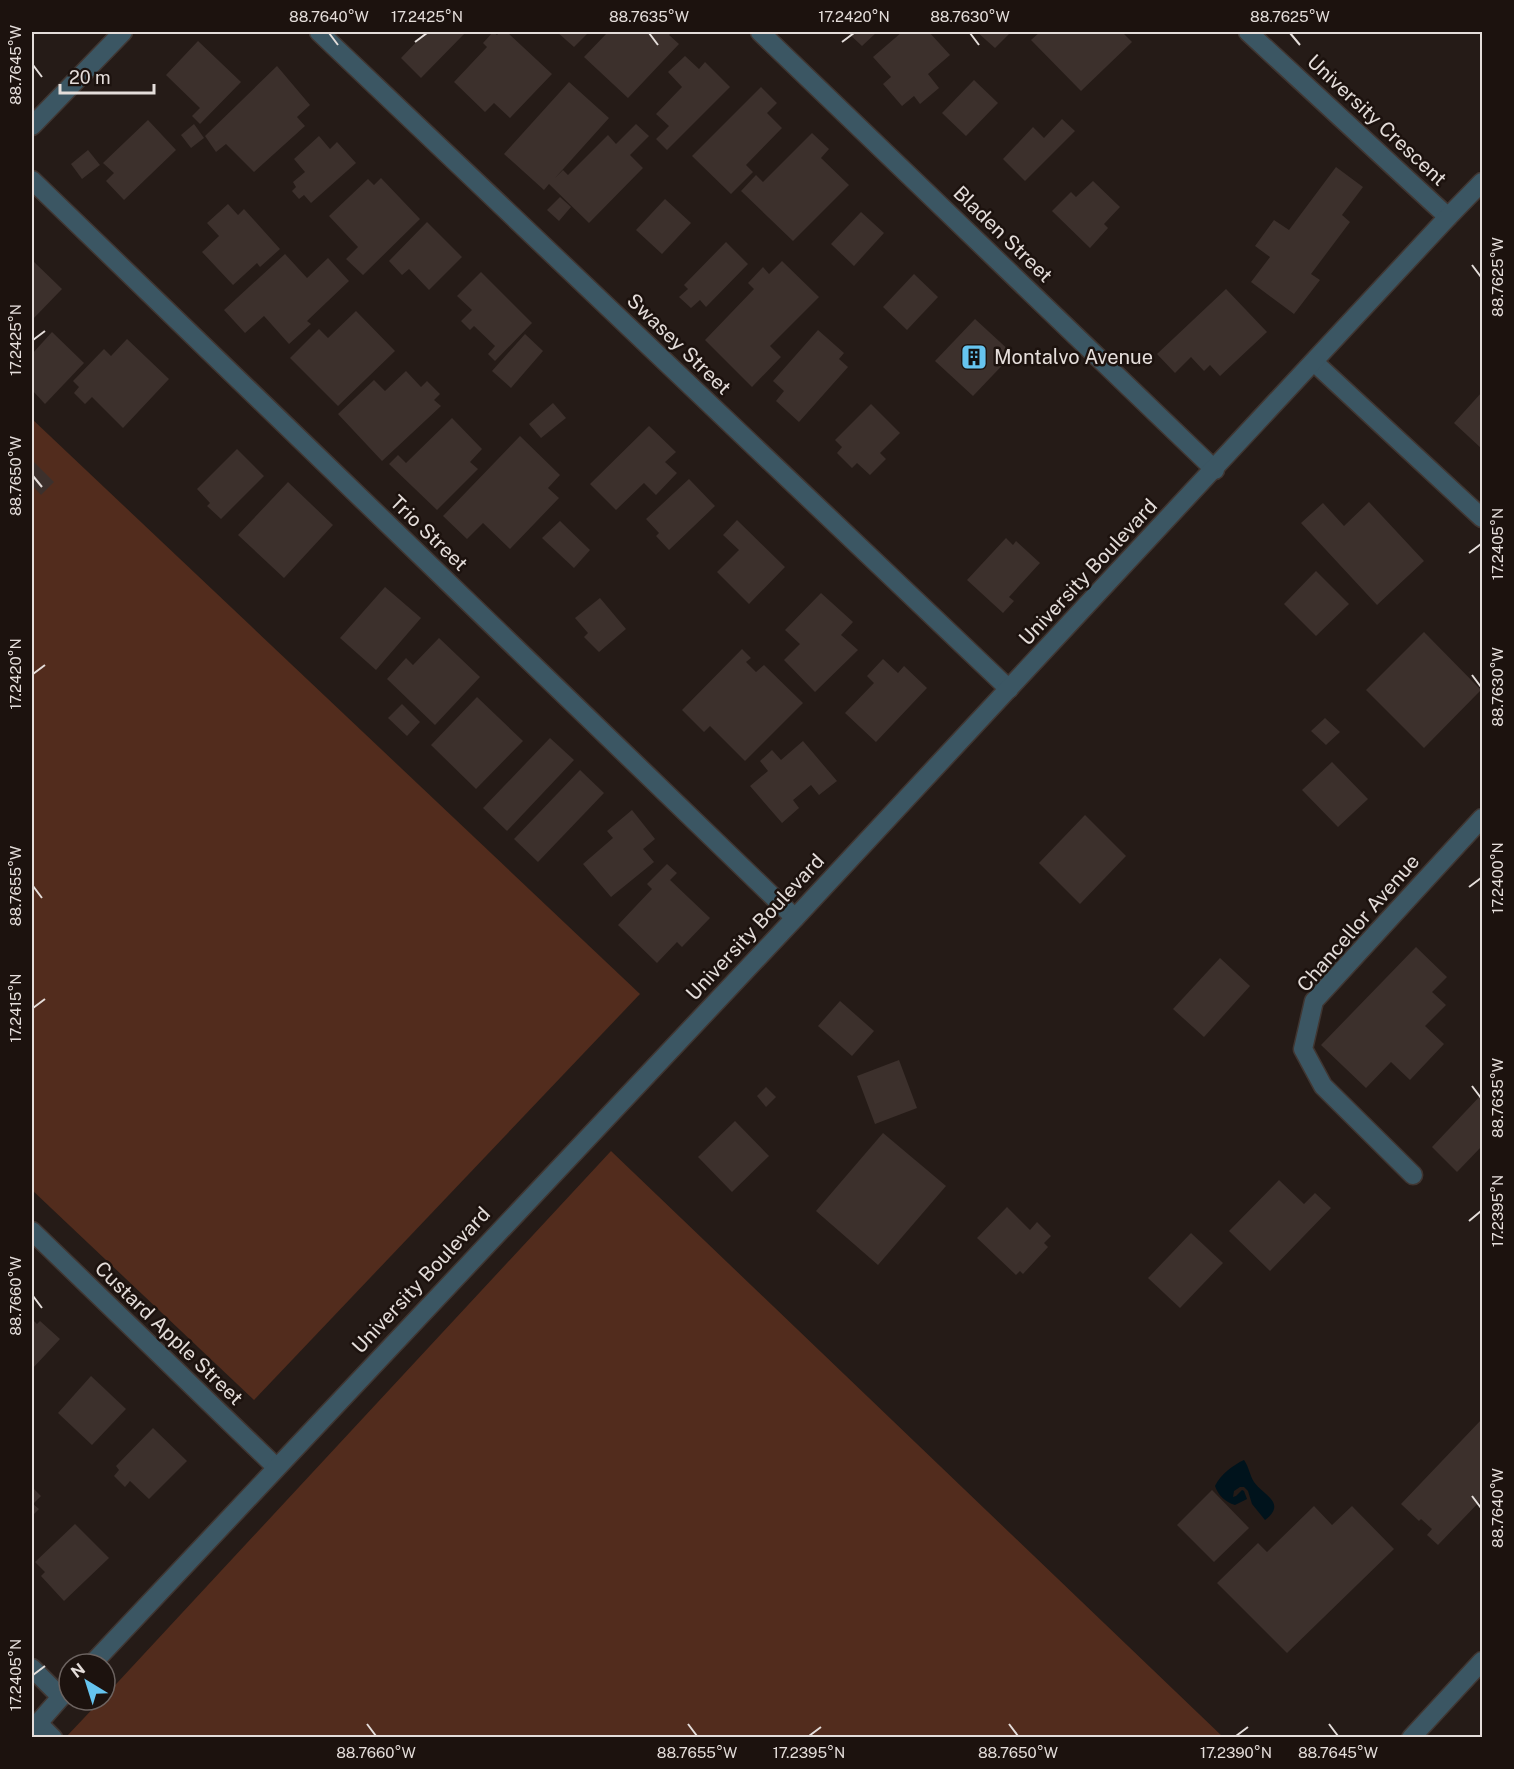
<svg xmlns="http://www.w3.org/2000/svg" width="1514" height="1769" font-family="'Public Sans',sans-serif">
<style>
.green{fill:#522c1d}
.water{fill:#00131c}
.building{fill:#3c302c}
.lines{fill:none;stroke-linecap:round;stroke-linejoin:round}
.street-casing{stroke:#403632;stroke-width:21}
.street{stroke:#3b5663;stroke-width:18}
.ticks{fill:none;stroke:#e4ddda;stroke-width:2}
.labels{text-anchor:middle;stroke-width:5;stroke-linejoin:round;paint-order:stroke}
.street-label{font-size:20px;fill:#e4ddda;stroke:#1c120e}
.poi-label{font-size:20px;fill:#e4ddda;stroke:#1c120e;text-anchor:start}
.neatline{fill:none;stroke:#e4ddda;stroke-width:2}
.ticks-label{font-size:15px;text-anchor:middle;fill:#e4ddda}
</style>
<rect width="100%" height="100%" fill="#251b17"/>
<!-- green -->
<g class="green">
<polygon points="32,419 640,994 254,1400 32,1190"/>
<polygon points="611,1151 1223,1737 66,1737 101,1700 105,1700 105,1696"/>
</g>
<!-- water -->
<path class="water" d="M1244,1460C1249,1467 1250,1476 1254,1482C1262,1494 1288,1503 1265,1520L1252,1504L1248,1491L1244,1487H1240L1234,1491L1233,1497L1236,1496L1242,1490L1244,1491L1247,1499L1235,1505C1225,1502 1218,1495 1215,1486C1220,1475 1233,1465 1244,1460Z"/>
<!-- building -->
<g class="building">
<polygon points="419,32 466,32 421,78 401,58 423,35"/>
<polygon points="493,32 497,35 500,32 507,32 552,74 510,118 494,103 485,112 454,82 487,47 483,43"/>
<polygon points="557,32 589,32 574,47"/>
<polygon points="608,32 672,32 669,35 679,44 628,98 584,57"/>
<polygon points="847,32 877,32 862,46"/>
<polygon points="902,32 929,32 950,55 928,74 939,88 920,104 914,96 902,106 883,84 891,77 873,57"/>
<polygon points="977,32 1011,32 995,48"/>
<polygon points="1040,32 1122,32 1132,42 1081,91 1031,40"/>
<polygon points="198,41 241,82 200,124 192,116 200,108 166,75"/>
<polygon points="685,56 699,69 705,62 730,87 667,150 656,139 669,126 656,114 682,87 668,72"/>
<polygon points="277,66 310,105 297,117 305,126 254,172 226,144 216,152 205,136"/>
<polygon points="974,80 998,103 966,136 942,113"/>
<polygon points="569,82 609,118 555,178 563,170 568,175 608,135 616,144 636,124 649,136 630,155 643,168 589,223 549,184 544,190 504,154"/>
<polygon points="761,87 777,103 767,113 782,128 746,165 753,172 731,194 692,156"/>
<polygon points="1062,119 1075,131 1025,181 1003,159 1033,127 1044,138"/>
<polygon points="148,120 176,150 124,200 106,181 114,173 103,163"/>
<polygon points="194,124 204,138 191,148 181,135"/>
<polygon points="812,133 829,149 821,158 849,185 793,241 741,191 756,175 763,182"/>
<polygon points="319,136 330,149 337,142 356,163 311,203 304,195 299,199 292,191 296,187 293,182 305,172 294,159"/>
<polygon points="88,150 100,165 82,179 71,164"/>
<polygon points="1336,167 1363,187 1342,215 1350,222 1311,274 1320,280 1294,314 1251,282 1270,257 1255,246 1274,220 1289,230"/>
<polygon points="381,178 420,219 363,275 346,259 358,247 329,216 368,179 374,185"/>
<polygon points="1093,181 1120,207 1104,224 1108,228 1090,248 1052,211 1071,192 1076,197"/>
<polygon points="560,197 571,207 559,221 547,210"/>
<polygon points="665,199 691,223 662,254 636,230"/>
<polygon points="228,204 238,215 244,209 280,249 260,267 257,263 233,285 202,252 219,236 207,223"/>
<polygon points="861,212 884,233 854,266 831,244"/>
<polygon points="427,222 462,257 429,290 409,269 402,275 389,261"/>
<polygon points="726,242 748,264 706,307 700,300 691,308 679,297 688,289 684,285"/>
<polygon points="285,254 307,278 328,258 349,281 307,321 311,324 289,344 264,316 245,333 224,310"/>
<polygon points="32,260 62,289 32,320"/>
<polygon points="782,261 819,297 770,346 781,357 752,387 705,340 754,289 748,283 763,267 769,274"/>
<polygon points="481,272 532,323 495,361 488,354 495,346 474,326 470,330 461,321 472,310 457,296"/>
<polygon points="914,274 938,297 907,330 883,307"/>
<polygon points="1226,289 1267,332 1220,376 1210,365 1204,371 1191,357 1175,373 1157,354"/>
<polygon points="356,311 395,351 338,406 290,358 319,329 328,338"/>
<polygon points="975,319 1013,354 973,396 935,361"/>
<polygon points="818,330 844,353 839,359 848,367 799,422 776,401 784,391 773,381"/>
<polygon points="52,332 84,363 45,404 32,390 32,354"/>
<polygon points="525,334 543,351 511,388 492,371"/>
<polygon points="127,339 169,379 123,428 92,397 85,404 74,393 79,387 73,381 104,349 111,356"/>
<polygon points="406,371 421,387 427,381 440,394 434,400 441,406 382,461 338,414 374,380 385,391"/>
<polygon points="1482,392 1482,449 1454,423"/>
<polygon points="553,403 566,418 541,438 529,424"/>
<polygon points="871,404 900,433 880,453 886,459 870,475 857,463 852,468 837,453 842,447 835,440"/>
<polygon points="452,418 482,449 470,462 478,469 437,510 389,464 398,455 406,463"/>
<polygon points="649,426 676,452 665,462 677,473 656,495 644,483 616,510 590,484"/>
<polygon points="520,436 560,475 548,488 559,498 510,549 483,523 467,539 443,516"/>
<polygon points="237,449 264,476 221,519 207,506 210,503 197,489"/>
<polygon points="32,460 54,482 41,495 32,485"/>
<polygon points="689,479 715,506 669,550 656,536 659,533 646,519"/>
<polygon points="288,482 333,525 284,578 238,535"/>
<polygon points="1369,502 1424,561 1377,605 1301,523 1323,503 1344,526"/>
<polygon points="737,520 785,567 749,604 717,572 739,550 723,535"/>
<polygon points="560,521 590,550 574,568 542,538"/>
<polygon points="1006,538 1013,545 1016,541 1040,563 1009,597 1014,601 1003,613 967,580"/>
<polygon points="1316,571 1349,604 1316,636 1284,604"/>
<polygon points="385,587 421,618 376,670 340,638"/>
<polygon points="821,593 853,622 841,635 858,650 815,692 784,660 800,644 785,630"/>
<polygon points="600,598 626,629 599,652 584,637 588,633 575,618"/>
<polygon points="1424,632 1481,690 1424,748 1366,690"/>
<polygon points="439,638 480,677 435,725 387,679 406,658 413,665"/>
<polygon points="742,649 751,658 746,662 756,672 764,665 803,703 745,761 710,726 704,732 682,710"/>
<polygon points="883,659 898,673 904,666 927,688 876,742 845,713 874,683 867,676"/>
<polygon points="477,697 523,741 476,789 431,745"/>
<polygon points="402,704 420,722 407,736 388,718"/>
<polygon points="1325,718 1340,732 1326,745 1311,731"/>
<polygon points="550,738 574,760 507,831 483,808"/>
<polygon points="803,741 837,781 819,795 811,785 793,800 799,808 782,823 750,786 768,771 760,761 772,750 781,760"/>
<polygon points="1332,762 1368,799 1338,827 1302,790"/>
<polygon points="580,770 604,793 538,862 514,839"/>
<polygon points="632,810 655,839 643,849 654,862 611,897 583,864 613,838 607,831"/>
<polygon points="1085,815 1126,856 1080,904 1039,863"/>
<polygon points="667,864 677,873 670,880 710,918 682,947 677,942 657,963 618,925 652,889 647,884"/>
<polygon points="1416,947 1447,977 1432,992 1446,1005 1425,1026 1444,1044 1410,1080 1391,1062 1366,1088 1321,1045"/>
<polygon points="1220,958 1250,986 1204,1037 1173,1009"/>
<polygon points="840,1001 874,1031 852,1056 818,1026"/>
<polygon points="899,1060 917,1108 875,1124 857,1076"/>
<polygon points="766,1087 776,1097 766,1107 757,1096"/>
<polygon points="1482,1094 1482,1146 1457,1172 1432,1147"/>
<polygon points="735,1121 769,1156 732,1192 698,1157"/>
<polygon points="883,1133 946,1186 878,1265 816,1211"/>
<polygon points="1279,1180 1304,1204 1315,1193 1331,1208 1270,1271 1229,1231"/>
<polygon points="1007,1207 1030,1230 1037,1222 1051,1236 1044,1243 1048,1247 1023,1274 1020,1271 1016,1275 977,1238"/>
<polygon points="1191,1233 1223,1263 1180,1308 1148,1278"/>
<polygon points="32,1319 37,1324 40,1321 60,1339 32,1369"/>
<polygon points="91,1376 126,1409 92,1445 58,1413"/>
<polygon points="1482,1419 1482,1499 1438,1545 1427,1535 1432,1529 1421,1519 1419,1521 1401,1504"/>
<polygon points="153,1428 187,1461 149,1499 130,1481 125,1487 114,1476 119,1470 116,1466"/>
<polygon points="32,1487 41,1496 33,1504 39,1509 32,1516"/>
<polygon points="1212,1490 1249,1528 1214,1562 1177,1525"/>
<polygon points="1314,1506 1332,1525 1352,1506 1394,1549 1287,1653 1217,1583 1258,1543 1267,1552"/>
<polygon points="75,1524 109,1558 64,1601 41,1576 45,1572 35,1562"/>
</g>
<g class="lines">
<defs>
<g id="street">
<polyline points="319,32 1009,689"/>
<polyline points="760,32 1215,470"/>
<polyline points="1248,32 1448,217"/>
<polyline points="32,126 123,32"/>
<polyline points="32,180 795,918"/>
<polyline points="1314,362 1482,518"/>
<polyline points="1413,1175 1323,1086 1303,1049 1314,1001 1482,818"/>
<polyline points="32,1231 276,1467"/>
<path d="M92,1664C325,1414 562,1167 796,917C1014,685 1231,451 1448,217L1482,182"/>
<polyline points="32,1668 61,1697"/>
<polyline points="38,1723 53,1738"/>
<polyline points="32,1730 69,1688"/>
<polyline points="1411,1738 1482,1661"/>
</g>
</defs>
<!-- street casing -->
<use href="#street" class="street-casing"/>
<!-- street -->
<use href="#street" class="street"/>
</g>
<!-- ticks -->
<path class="ticks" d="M329,33L338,45M649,33L658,45M970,33L979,45M1290,33L1300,45M415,42L427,33M842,42L854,33M33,65L42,77M1472,265L1481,277M33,340L45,331M33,476L42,487M1469,553L1481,544M33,674L45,665M1472,675L1481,687M33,886L42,898M1469,887L1481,878M33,1008L45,999M1472,1086L1481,1098M1469,1221L1481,1211M33,1296L42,1308M1472,1496L1481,1508M33,1675L45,1666M367,1724L376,1736M688,1724L697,1736M1009,1724L1018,1736M1329,1724L1338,1736M809,1736L821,1727M1236,1736L1248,1727"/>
<!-- icons -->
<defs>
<symbol id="building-square" viewBox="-11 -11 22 22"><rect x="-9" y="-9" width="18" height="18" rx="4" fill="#66c4ef" stroke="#1c120e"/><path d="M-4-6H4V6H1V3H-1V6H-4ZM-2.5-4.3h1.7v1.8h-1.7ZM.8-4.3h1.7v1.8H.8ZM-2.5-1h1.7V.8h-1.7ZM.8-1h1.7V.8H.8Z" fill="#111"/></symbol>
</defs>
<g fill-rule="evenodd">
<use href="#building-square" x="959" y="342" width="30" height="30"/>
</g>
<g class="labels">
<!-- street labels -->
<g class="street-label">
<text transform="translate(1377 120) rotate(43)" y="7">University Crescent</text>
<text transform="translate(1003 234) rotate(44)" y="7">Bladen Street</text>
<text transform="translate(679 344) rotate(44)" y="7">Swasey Street</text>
<text transform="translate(429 533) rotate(44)" y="7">Trio Street</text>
<text transform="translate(1088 572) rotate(-47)" y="7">University Boulevard</text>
<text transform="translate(1358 923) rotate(-49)" y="7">Chancellor Avenue</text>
<text transform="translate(755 927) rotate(-47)" y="7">University Boulevard</text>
<text transform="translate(421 1280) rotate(-47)" y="7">University Boulevard</text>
<text transform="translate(169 1333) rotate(44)" y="7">Custard Apple Street</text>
</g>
<!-- poi labels -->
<g class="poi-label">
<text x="994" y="364">Montalvo Avenue</text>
</g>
</g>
<!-- border -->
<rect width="1514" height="1769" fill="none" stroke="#1c120e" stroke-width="66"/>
<!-- north arrow -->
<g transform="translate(87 1682) rotate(322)"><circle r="28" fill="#1c120e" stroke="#6c6360" stroke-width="1.5"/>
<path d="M0-4.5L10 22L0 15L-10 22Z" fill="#66c4ef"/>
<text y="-9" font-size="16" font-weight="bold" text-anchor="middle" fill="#e4ddda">N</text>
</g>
<!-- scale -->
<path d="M60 84v9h94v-9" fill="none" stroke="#e4ddda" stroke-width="3"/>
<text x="69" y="84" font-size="18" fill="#e4ddda" stroke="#1c120e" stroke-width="4.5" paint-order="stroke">20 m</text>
<rect x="33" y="33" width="1448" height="1703" class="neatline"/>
<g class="ticks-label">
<text x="329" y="22">88.7640°W</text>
<text x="427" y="22">17.2425°N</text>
<text x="649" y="22">88.7635°W</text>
<text x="854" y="22">17.2420°N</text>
<text x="970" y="22">88.7630°W</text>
<text x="1290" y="22">88.7625°W</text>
<text transform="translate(16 65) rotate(-90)" y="5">88.7645°W</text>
<text transform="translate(1498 277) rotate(-90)" y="5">88.7625°W</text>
<text transform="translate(16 340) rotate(-90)" y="5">17.2425°N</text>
<text transform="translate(16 476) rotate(-90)" y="5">88.7650°W</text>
<text transform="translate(1498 544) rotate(-90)" y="5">17.2405°N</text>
<text transform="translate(16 674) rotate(-90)" y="5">17.2420°N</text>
<text transform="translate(1498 687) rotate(-90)" y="5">88.7630°W</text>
<text transform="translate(1498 878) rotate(-90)" y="5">17.2400°N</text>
<text transform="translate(16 886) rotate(-90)" y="5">88.7655°W</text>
<text transform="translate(16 1008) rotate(-90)" y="5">17.2415°N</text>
<text transform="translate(1498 1098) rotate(-90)" y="5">88.7635°W</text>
<text transform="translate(1498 1211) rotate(-90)" y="5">17.2395°N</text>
<text transform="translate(16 1296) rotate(-90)" y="5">88.7660°W</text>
<text transform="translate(1498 1508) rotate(-90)" y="5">88.7640°W</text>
<text transform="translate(16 1675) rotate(-90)" y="5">17.2405°N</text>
<text x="376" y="1758">88.7660°W</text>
<text x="697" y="1758">88.7655°W</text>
<text x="809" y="1758">17.2395°N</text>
<text x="1018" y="1758">88.7650°W</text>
<text x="1236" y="1758">17.2390°N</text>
<text x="1338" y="1758">88.7645°W</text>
</g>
</svg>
